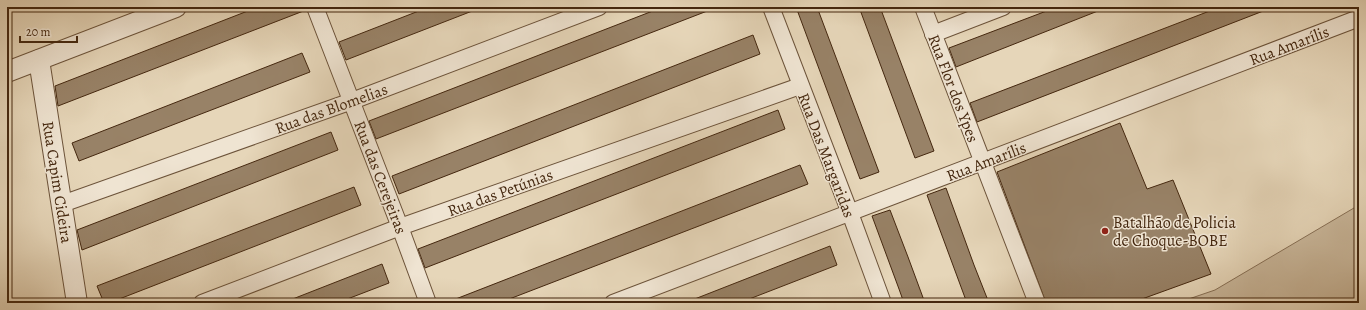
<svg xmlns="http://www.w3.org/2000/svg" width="1366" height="310" font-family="Alegreya,serif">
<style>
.green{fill:#cab89c;stroke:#877056}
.building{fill:#988267;stroke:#44270f}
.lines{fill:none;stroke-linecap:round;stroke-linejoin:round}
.minor-casing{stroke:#6c533a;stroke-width:18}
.tertiary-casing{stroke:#6c533a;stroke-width:22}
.minor{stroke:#efe4d2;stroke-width:16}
.tertiary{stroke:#efe4d2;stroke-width:20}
.poi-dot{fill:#8f2418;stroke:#efe4d2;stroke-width:1.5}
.labels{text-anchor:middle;stroke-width:3;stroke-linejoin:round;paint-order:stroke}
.street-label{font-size:16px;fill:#44270f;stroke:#efe4d2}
.poi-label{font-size:16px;fill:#44270f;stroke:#efe4d2;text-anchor:start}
</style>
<rect width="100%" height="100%" fill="#e6d6b9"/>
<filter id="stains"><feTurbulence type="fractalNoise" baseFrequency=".005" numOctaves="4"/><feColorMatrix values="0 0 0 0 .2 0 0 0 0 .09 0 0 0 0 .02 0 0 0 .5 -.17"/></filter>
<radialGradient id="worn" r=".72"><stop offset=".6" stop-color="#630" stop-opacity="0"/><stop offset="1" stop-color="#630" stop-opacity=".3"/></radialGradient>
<!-- green -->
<polygon class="green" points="1359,205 1359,303 1177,303 1215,290"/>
<!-- building -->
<g class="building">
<polygon points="258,7 306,7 306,10 58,106 55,86"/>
<polygon points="429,7 480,7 480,8 346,60 339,42"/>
<polygon points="663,7 714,7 715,8 376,139 369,121"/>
<polygon points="796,7 817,7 879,172 860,179"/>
<polygon points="859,7 880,7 934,151 915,158"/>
<polygon points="1057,7 1108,7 956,67 949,48"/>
<polygon points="1220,7 1271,8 977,122 970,103"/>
<polygon points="753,35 760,54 399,194 392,176"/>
<polygon points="302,53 310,72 79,161 72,143"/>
<polygon points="778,110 785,129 425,268 418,249"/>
<polygon points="1120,123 1147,189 1173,180 1211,274 1131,303 1046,303 997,172"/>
<polygon points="331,132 338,150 82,250 77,230"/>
<polygon points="800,165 808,184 499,303 448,303 448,302"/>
<polygon points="354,187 361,205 109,303 104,303 97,286"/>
<polygon points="946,188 974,265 989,303 967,303 964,295 927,195"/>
<polygon points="890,210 908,257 925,303 904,303 899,289 872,216"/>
<polygon points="830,246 837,265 739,303 687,303 687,302"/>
<polygon points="382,264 389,283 337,303 285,303 285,302"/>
</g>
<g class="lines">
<defs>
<g id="minor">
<polyline points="315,7 400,227 428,303"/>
<polyline points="771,7 850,213 883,303"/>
<polyline points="923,7 1037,303"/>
<polyline points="933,34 1003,7"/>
<polyline points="62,204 352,101 599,7"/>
<polyline points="202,303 400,227 800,86"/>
<polyline points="613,303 1359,18"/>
</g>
<g id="tertiary">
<polyline points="39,60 77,303"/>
<polyline points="7,72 176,7"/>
</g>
</defs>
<!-- minor casing -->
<use href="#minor" class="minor-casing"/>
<!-- tertiary casing -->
<use href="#tertiary" class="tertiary-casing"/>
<!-- minor -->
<use href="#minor" class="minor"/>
<!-- tertiary -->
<use href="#tertiary" class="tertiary"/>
</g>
<!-- markers -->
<circle class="poi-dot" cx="1105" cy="231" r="4"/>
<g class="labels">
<!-- street labels -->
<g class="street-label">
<text transform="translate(1289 45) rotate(-21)" y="6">Rua Amarílis</text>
<text transform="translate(954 88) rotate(69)" y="6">Rua Flor dos Ypes</text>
<text transform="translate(331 108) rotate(-20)" y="6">Rua das Blomelias</text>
<text transform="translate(827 155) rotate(69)" y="6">Rua Das Margaridas</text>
<text transform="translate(986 161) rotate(-21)" y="6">Rua Amarílis</text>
<text transform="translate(381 177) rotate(69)" y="6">Rua das Cerejeiras</text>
<text transform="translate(58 182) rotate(81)" y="6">Rua Capim Cideira</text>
<text transform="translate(500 192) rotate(-20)" y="6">Rua das Petúnias</text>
</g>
<!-- poi labels -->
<g class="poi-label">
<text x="1113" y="228">Batalhão de Policia<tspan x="1113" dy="18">de Choque-BOBE</tspan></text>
</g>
</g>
<!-- margin -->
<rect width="1366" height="310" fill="none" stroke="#e6d6b9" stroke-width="24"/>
<rect x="8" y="8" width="1350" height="294" fill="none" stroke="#44270f" stroke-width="2"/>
<rect x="12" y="12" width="1342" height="286" fill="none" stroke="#44270f"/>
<!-- scale -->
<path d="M20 36v6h57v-6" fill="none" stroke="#44270f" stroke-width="2"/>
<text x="26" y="36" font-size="12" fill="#44270f" stroke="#efe4d2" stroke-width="3" paint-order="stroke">20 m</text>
<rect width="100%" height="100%" filter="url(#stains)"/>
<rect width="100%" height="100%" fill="url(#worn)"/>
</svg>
